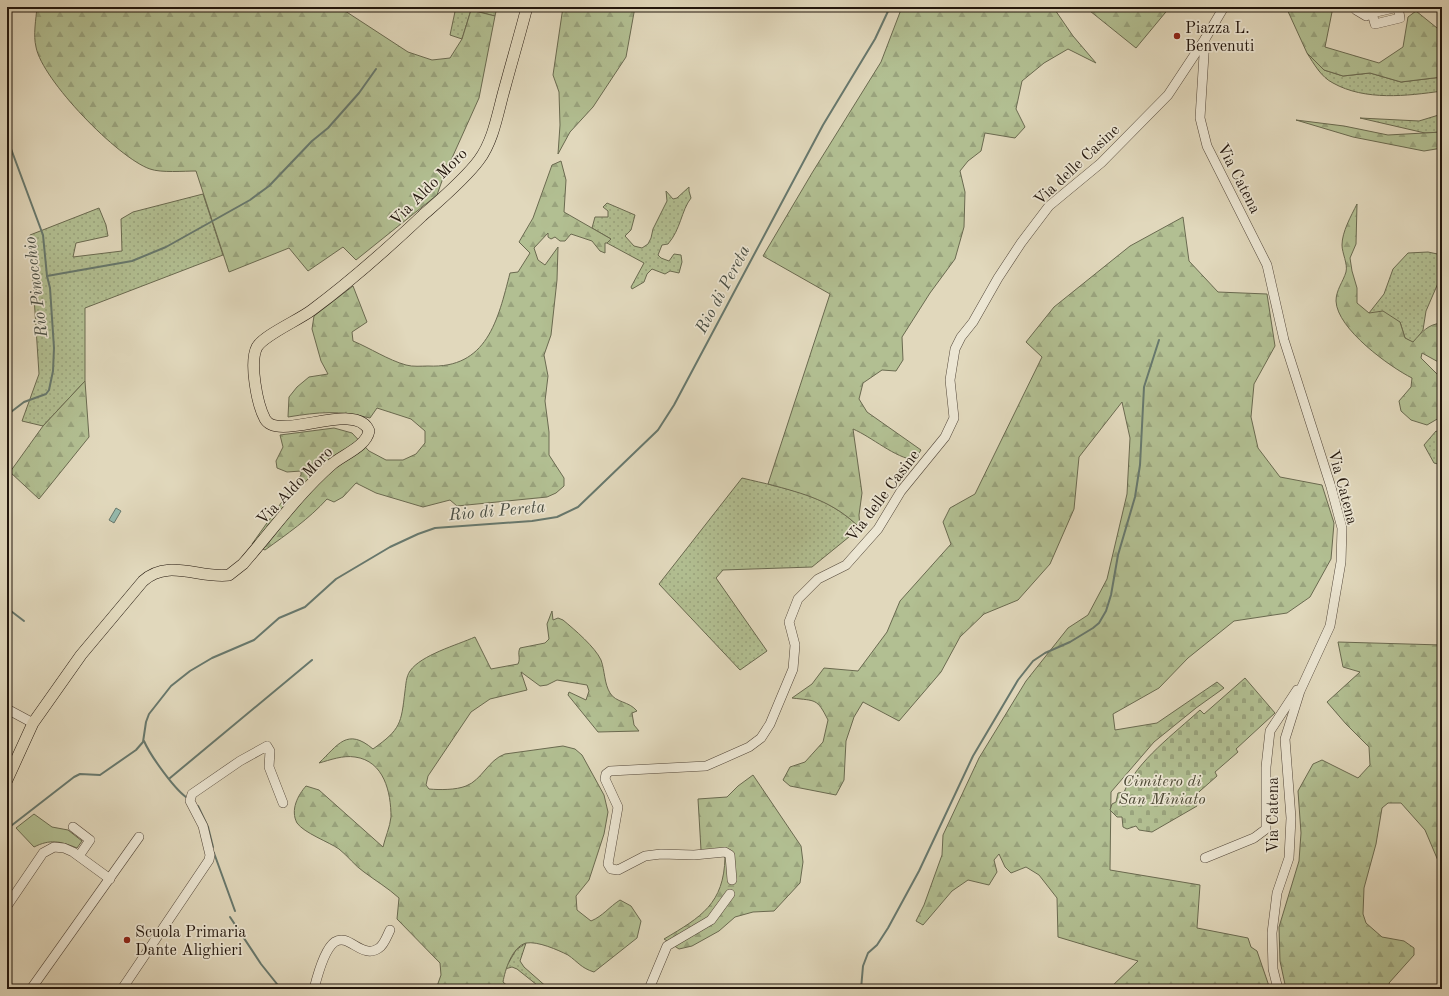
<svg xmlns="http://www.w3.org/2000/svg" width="1449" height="996" font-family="'Old Standard TT',serif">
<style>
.grass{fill:url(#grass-dots);stroke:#6a6a50}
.forest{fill:url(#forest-firs);stroke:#6a6a50}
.cemetery{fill:url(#cemetery-stones);stroke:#6a6a50}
.green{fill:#b2bf92;stroke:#6a6a50}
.water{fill:url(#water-ripples);stroke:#67786d}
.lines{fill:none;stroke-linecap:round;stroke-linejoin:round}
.stream{stroke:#67786d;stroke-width:2}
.minor-casing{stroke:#524639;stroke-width:10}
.major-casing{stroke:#22160d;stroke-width:12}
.minor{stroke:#ece6d3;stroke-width:9}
.major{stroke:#e1d8bc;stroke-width:11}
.poi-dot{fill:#8f2418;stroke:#ece6d3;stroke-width:1.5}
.labels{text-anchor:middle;stroke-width:3.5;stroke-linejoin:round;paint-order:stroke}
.poi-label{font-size:16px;fill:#22160d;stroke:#ece6d3;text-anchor:start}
.street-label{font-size:16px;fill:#22160d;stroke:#ece6d3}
.park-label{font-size:16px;font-style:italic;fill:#4d4935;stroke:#ece6d3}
.water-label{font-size:17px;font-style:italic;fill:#4a4f45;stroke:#ece6d3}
</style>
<defs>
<pattern id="grass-dots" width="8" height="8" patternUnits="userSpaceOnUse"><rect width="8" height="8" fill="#b2bf92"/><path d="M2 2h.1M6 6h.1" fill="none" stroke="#99a37d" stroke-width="1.8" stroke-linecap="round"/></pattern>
<pattern id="forest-firs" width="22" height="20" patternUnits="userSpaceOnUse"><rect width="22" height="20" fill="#b2bf92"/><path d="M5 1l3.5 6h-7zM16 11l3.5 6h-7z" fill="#99a37d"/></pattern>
<pattern id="cemetery-stones" width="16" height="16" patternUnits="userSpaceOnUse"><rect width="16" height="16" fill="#b2bf92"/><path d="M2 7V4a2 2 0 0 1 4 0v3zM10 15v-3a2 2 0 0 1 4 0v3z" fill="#99a37d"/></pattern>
<pattern id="water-ripples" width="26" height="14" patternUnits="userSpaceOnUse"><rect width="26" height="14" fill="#95baad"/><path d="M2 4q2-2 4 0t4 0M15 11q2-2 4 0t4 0" fill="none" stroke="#809f94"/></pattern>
</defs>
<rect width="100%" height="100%" fill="#e1d8bc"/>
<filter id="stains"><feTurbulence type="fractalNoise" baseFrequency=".005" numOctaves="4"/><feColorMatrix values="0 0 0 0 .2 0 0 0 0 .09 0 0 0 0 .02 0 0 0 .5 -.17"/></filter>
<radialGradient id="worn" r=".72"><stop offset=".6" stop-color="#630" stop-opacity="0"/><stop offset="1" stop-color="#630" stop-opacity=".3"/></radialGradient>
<!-- grass -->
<g class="grass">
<polygon points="456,7 497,7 495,16 471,10 462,39 450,35"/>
<path d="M1307,53L1324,70L1343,76L1370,73L1401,82L1442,77V91C1407,96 1365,101 1333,83C1321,77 1314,64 1307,53Z"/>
<polygon points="1442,114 1442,132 1425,133 1360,118 1419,121"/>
<path d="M689,187V191L691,198C681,211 681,229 668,244L662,245L658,255L661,258L669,261L674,254L681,255L682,262L679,273L670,271L665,274L652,269L647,274L644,282L632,289L631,287L644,263L607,243L611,239L592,228L595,217H608V211L603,207L607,203L635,215L631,230L625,236L634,246L642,248L648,244L651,238L653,229L667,201L666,191L673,199L677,198Z"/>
<polygon points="203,194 223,255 85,308 85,381 43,426 22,421 39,374 30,235 99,208 106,225 108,236 76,243 73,257 122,251 121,219 133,212"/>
<polygon points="1428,252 1442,255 1442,274 1426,311 1423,330 1414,343 1405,338 1400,322 1369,313 1384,294 1393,269 1408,253"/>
<polygon points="1436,431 1442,434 1442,465 1434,463 1424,445"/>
<path d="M742,478C787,489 826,494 860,528L812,567L723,570L716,578L767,651L740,670L659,584Z"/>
<polygon points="526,943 520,961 524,967 549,989 542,989 517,969 512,967 505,969 516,950"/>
</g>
<!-- forest -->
<g class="forest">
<path d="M37,7H339L408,52L432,60L450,58L462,39L471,10L495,16L479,98L443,178L437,195L356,260L343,247L308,271L289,248L229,272L196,171C184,171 161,173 150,169C118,158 42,80 36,47C33,35 36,19 37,7Z"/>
<polygon points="563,7 635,7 626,57 593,107 570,132 558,154 560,125 559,92 553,75"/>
<path d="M902,7H1053L1073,36L1096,63L1068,49L1044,63L1022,81L1016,109L1025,127L1015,138L985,133L981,151L968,161L960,171L965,192L964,227L955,259L930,293L902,337L903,360L896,371L882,370L863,383L859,399L867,412L921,450L915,460C895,458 872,437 853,429L862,493L859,515L860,528C833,501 805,494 768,484L830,294L763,256L812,173L881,62Z"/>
<polygon points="1085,7 1170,7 1136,48"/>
<polygon points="1286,7 1333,7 1325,47 1379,63 1403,47 1408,17 1416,11 1442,32 1442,77 1401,82 1370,73 1343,76 1324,70 1307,53"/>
<polygon points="1296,120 1344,126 1388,135 1442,132 1442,148 1424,151 1353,137"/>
<path d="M561,161L566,180L564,212L611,239L607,243H605V253L600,251L592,241L571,234L565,241H560L555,237L551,239L548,237V233L534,248L538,260L545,265L558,247L557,280L551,335L544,355L548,376L545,401L549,432V455L564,478V486L556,493L547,497L457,506L450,500L423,507L376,493L356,483L343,497L334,502L327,499C309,519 287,534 265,550L252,544L301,475V471L287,472L277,468L276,461L283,447L280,435L334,428L352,433L369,451L386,460H403L416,454L425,443V431L411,419L377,408L370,418C339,410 319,412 288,417L289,397L297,387L309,377L328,374L321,361L312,329L314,316L353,286L367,322L352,332L353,341C370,348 388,360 406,365C413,367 421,366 428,366C487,369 498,320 510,273L518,272L530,253L519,242L533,218L552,165Z"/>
<path d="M1357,204L1356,244L1350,258L1352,271L1357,288V303L1369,313L1383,311L1400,322L1405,338L1413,342C1422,332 1428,324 1442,323V364L1422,353L1421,358L1442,379V413L1439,418L1427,425L1411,420L1401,411L1399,401L1411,387L1412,378C1390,367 1337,329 1336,301C1336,290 1343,282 1346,272C1348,264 1342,253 1342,245C1342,232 1351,216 1357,204Z"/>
<path d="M1183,217L1189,261L1218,292L1267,294L1275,346L1254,384L1251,417L1258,448L1280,477L1322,485L1334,523L1331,559L1310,597L1287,613L1234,621L1188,658L1159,688L1113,714L1115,730L1157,723L1217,682L1224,688L1196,708L1154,742L1111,792L1110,870L1200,885L1197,928L1248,938L1251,947L1257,951L1270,989H1109L1138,961L1058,937L1057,898L1039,875L1026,867L1011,873L1005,867L999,854L994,860L997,872L989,885L968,880L952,891L923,925L916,921L924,905L942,855L943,835L979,758L1026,681L1068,628L1088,615L1107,579L1127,494L1130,438L1122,402L1079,457L1074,509L1050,564L1018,600L984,614L960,637L941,672L899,721L863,702L854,717L846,741L844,780L836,795L790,786L783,780L790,767L805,762L823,742L828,720C817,698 816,701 792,698L812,684L824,668L858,671L887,632L900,601L951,544L943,522L950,508L975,494L1042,357L1026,342L1054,307L1130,246Z"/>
<polygon points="85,381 89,437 39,499 10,472 43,426"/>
<path d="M552,611L553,620L558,618L563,620C575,630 595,647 601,660C605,671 604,683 610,693C616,703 629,701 637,711L632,713L634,725L639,731L598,732L568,695L569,692L586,700L589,691L587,685L557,680L547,685L540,686L521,672L527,690L490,699L471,712L428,776L426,785L429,789C440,790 456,790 466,786C482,780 488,760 505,754L563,746L575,749L582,755L604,795L608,812L604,834L589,880L576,896L577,910L591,921C603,916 609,907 620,900L631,906L641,921L637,938L594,972C581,968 578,962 568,955C558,950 538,941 526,943C512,947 505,970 503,982L511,989H436L441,975L440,963L397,919L399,898C388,888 376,881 364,872C355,866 348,856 339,849C329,842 304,833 297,823C290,810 298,795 306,786L319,790L383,847C385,838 390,827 391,817C391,792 384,761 355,757C343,755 330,760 319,763C338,745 347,727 373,749C401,729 401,724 405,691C406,684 406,677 410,671C421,655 457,645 475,637L491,669L518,664C521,658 517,654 520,648L545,643L549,639L547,624Z"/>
<polygon points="1338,642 1442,645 1442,806 1440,807 1442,808 1442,870 1425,830 1401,803 1388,803 1382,808 1376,844 1364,888 1363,914 1366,923 1382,937 1404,941 1414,948 1414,955 1389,983 1391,989 1286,989 1280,961 1279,927 1299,861 1301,833 1298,791 1313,764 1322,760 1358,778 1370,765 1369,747 1346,724 1327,702 1360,672 1343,667"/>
<path d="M753,775L801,846L803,862L800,883L774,911L753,912L735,917L719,931L692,946L679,949L664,939C701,917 724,904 725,857L701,850L698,799L727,797L738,786Z"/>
</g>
<!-- cemetery -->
<path class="cemetery" d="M1245,678L1275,713L1236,749L1238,752L1215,772L1217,776L1192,798L1197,806L1152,832L1139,830L1136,826L1127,829L1123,827L1122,817H1117L1110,810L1112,804L1116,802L1118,793L1124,792C1137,761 1175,733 1200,710L1204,714Z"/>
<!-- green -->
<path class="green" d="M34,814L52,827L68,830L82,841L77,848C60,841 50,839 34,847L16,828Z"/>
<!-- water -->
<polygon class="water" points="116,508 121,511 114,523 109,520"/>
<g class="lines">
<!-- stream -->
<g class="stream">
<polyline points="7,138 43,235 47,276 50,288 54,348 53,371 49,390 46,394 24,402 7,415"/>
<polyline points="47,276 132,261 166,247 250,200 269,186 312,141 328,128 359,93 376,69"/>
<polyline points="7,608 24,621"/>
<path d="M144,741C150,755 176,792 189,799"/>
<polyline points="170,778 312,660"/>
<polyline points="198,806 208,827 213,847"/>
<polyline points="7,829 74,777 80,774 100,775 136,750 143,742 146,722 149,714 171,686 190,671 212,658 254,640 279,618 305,607 336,579 390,547 418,534 435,528 532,521 557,517 578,507 658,430 674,405 823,125 875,39 890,7"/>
<polyline points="214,853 235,911"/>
<polyline points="230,917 261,964 281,989"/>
<polyline points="861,989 863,966 868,953 877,945 888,928 919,871 973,756 1018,680 1033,661 1045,653 1070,642 1093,628 1099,623 1106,611 1111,595 1118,555 1135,497 1140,465 1144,387 1159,340"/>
</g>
<defs>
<g id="minor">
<polyline points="1224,7 1205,39 1200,118 1207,146 1267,265 1284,340 1331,487 1342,528 1341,562 1330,626 1300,691 1285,739 1291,818 1289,858 1277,893 1272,933 1273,969 1278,989"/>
<polyline points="1355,7 1356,10 1366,16 1372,13"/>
<polyline points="1398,7 1372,13 1375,24 1400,18 1398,7"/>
<polyline points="7,709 33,723"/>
<polyline points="73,827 90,840 79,856"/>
<polyline points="1205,858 1254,838 1266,829 1266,767 1270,731 1297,690"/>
<polyline points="732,880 730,855 725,852 694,855 661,854 645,856 618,870 611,869 608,864 618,807 605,779 606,774 610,771 706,766 749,747 761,738 770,724 793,669 795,645 789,622 798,599 818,579 846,565 878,529 901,491 945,437 954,418 950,380 955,349 961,337 973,322 998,278 1021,243 1049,206 1101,163 1168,95 1205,39"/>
<polyline points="7,906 43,853 54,847 64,848 73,852 110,879"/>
<polyline points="31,989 139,837"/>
<polyline points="122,989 209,860 210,855 203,826 190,801 192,794 240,761 267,746 270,751 269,767 283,803"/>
<path d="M314,989C337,897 354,966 379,948C384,945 387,936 390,930"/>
<polyline points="649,989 667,946 711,920 730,894"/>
</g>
<path id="major" d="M7,780L33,723L81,655L143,581C168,558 200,579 229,575L243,564C272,531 298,494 331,465C342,455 366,447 369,431C357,399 278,443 265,419C257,404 249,362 257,347C264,335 299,320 312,310C351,281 387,249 422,216C440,200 465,179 479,160C494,140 498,111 505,87C512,61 520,34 527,7"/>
</defs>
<!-- minor casing -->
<use href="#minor" class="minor-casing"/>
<!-- major casing -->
<use href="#major" class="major-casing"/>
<!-- minor -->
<use href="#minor" class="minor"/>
<!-- major -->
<use href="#major" class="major"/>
</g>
<!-- markers -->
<g class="poi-dot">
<circle cx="1177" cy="36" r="4"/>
<circle cx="127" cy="940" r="4"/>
</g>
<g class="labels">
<!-- poi labels -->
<g class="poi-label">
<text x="1185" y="33">Piazza L.<tspan x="1185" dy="18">Benvenuti</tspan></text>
<text x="135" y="937">Scuola Primaria<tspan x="135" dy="18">Dante Alighieri</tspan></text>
</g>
<!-- street labels -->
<g class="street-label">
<text transform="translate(1076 164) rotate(-43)" y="6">Via delle Casine</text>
<text transform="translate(1240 178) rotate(63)" y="6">Via Catena</text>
<text transform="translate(428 186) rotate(-45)" y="6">Via Aldo Moro</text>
<text transform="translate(294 485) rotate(-46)" y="6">Via Aldo Moro</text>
<text transform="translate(1344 487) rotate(75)" y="6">Via Catena</text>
<text transform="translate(882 495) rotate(-53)" y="6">Via delle Casine</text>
<text transform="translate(1272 815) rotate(-90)" y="6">Via Catena</text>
</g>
<!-- park labels -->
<g class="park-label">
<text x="1162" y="786">Cimitero di<tspan x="1162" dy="18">San Miniato</tspan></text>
</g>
<!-- water labels -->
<g class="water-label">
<text transform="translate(35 287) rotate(-97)" y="6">Rio Pinocchio</text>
<text transform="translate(722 289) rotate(-62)" y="6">Rio di Pereta</text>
<text transform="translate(497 510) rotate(-5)" y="6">Rio di Pereta</text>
</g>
</g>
<!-- margin -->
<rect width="1449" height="996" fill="none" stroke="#e1d8bc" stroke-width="24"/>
<rect x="8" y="8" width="1433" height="980" fill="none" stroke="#22160d" stroke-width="2"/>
<rect x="12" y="12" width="1425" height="972" fill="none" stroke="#22160d"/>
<rect width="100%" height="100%" filter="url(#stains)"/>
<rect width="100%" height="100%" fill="url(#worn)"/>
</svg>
